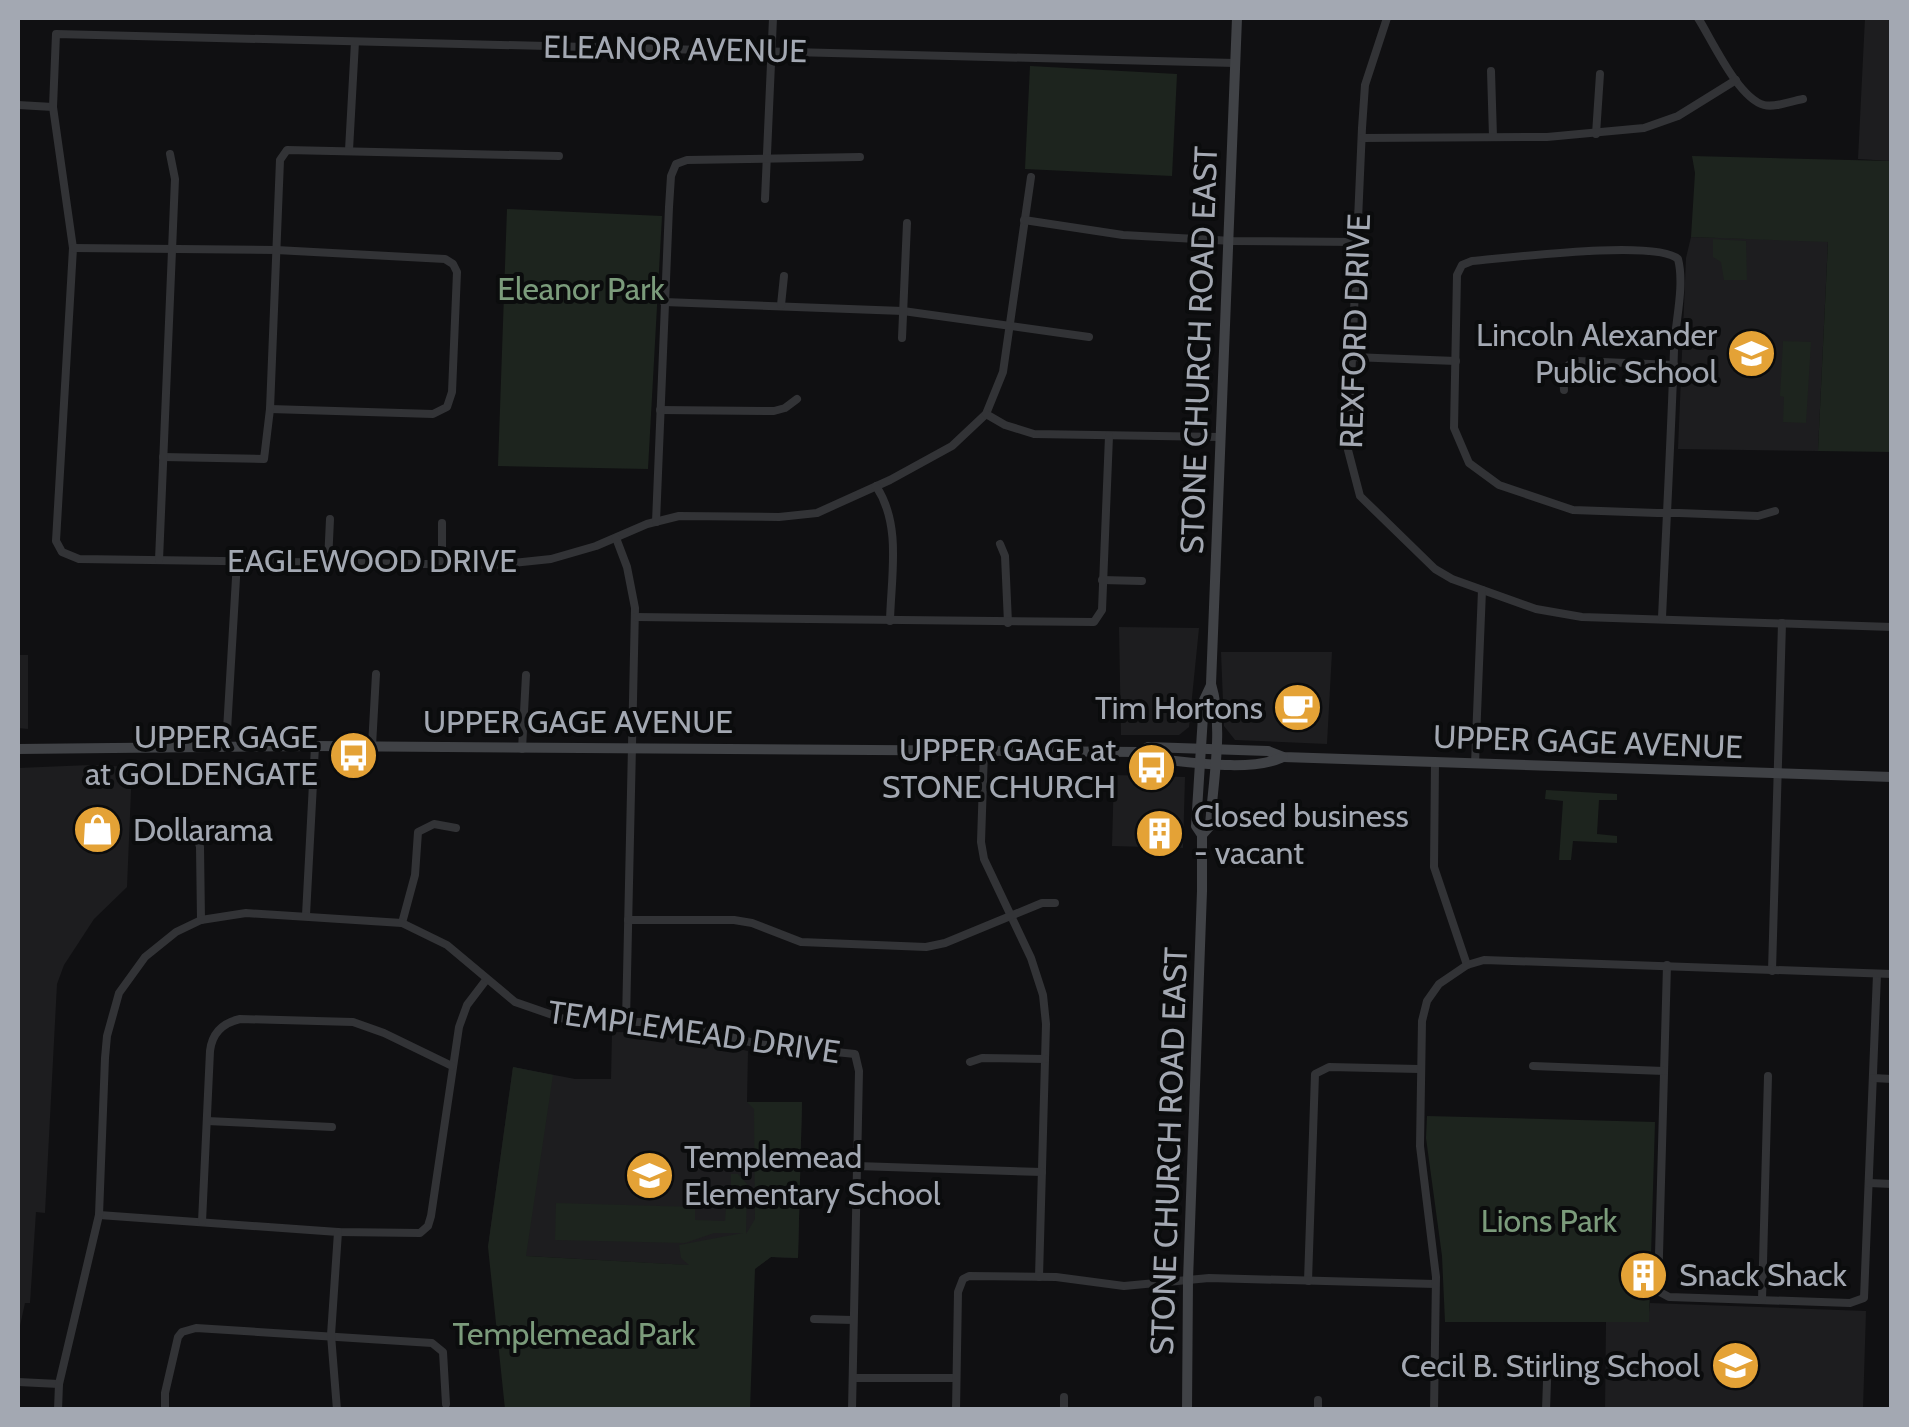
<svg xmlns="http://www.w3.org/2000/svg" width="1909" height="1427" font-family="Cabin,sans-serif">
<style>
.built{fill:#1d1d1f}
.green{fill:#1d241e}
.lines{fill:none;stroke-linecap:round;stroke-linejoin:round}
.street{stroke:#323336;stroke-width:8}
.secondary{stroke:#404246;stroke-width:10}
.labels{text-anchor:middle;stroke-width:8;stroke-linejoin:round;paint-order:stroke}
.street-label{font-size:32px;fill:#a3a8b2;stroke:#0b0c0d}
.park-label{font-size:32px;fill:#7b9b7b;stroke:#0b0c0d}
.poi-label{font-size:32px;fill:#a3a8b2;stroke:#0b0c0d;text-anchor:end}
</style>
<rect width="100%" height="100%" fill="#101012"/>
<!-- built -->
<g class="built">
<polygon points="1865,18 1891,18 1891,161 1858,159"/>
<polygon points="1691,237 1828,241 1818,451 1678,449 1686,258"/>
<polygon points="1119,627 1199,628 1189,727 1179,735 1121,735"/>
<polygon points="1221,652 1332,652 1327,744 1235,740 1224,726"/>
<polygon points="18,655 28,655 28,729 18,728"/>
<polygon points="90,765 132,767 127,887 94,919 64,965 57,984 45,1213 36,1212 30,1303 25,1303 18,1335 18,768"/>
<polygon points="1114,775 1185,777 1183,848 1112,846"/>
<polygon points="612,1032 669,1033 748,1051 747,1102 802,1102 798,1258 771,1257 754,1269 526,1256 488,1247 513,1067 575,1079 611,1079"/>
<polygon points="1650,1303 1866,1311 1863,1409 1605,1410 1606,1322 1648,1322"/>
</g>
<!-- green -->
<g class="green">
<polygon points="1030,66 1177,74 1172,176 1025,169"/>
<polygon points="1692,156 1891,161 1891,452 1818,451 1828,242 1691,237 1695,173"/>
<polygon points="507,209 662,216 648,469 498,466"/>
<polygon points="1713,239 1746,241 1747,280 1724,280 1721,262 1713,257"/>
<polygon points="1783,341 1811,342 1806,423 1783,422 1784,397 1780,396"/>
<polygon points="1546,790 1617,794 1617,800 1599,800 1597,834 1617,836 1617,843 1573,841 1571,860 1559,860 1563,801 1545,799"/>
<polygon points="513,1067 553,1075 526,1256 689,1265 681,1258 679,1245 743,1233 714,1233 685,1243 555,1240 556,1203 695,1207 695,1220 725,1221 726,1208 731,1207 731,1174 738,1174 747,1184 746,1234 755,1219 754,1109 747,1102 802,1102 798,1258 771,1257 755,1269 750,1409 505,1409 488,1247"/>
<polygon points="1427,1116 1655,1122 1649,1322 1445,1322 1442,1256 1426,1138"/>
</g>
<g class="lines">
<!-- street -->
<g class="street">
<polyline points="1387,18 1365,85 1362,128 1348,450 1360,496 1435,569 1452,579 1536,609 1582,617 1892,627"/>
<path d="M1698,18C1712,40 1738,98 1764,105C1775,108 1791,101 1803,99"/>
<polyline points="1491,71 1493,137"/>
<polyline points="18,105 53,107"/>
<polyline points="1596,134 1600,74"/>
<polyline points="1362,138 1547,137 1644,128 1678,116 1736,80"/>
<polyline points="349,150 355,42"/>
<polyline points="1031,177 1003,372 986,414 952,446 890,480 817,513 779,517 679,516 647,524 596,546 551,559 493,565 79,559 62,552 56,541 73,248 53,107 56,34 1235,63"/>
<polyline points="765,199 773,18"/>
<polyline points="1024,220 1123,235 1233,241 1357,242"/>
<polyline points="73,248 276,250 445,259 453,264 457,272 452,392 447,407 433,414 270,409"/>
<polyline points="664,302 903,311 1089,337"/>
<polyline points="781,305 784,276"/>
<polyline points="902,338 907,223"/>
<polyline points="1352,357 1456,361"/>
<path d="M1564,390C1563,374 1561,365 1578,361L1674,365"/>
<polyline points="660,410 774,411 785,408 797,399"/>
<polyline points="986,414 1005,425 1034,434 1220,437"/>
<polyline points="163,457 264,459 270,409 280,160 287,150 559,156"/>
<path d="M876,486C902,525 891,576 890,621"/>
<polyline points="656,522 669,207 671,176 676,164 687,160 860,157"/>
<polyline points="616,538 627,567 635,608 626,1021"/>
<polyline points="1000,544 1005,556 1008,623"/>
<polyline points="159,560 175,179 170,154"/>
<polyline points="328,562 330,519"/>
<polyline points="442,563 442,523"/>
<polyline points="1102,580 1142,581"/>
<polyline points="635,617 1094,622 1102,610 1109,436"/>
<path d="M1662,618C1666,529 1671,440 1674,350C1675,322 1685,286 1678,259C1656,239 1508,258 1472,261L1462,265L1457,275L1454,428L1469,463L1499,485L1573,510L1657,513H1679L1758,516L1775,511"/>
<polyline points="372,746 376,674"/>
<polyline points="226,747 237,561"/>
<polyline points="522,749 526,675"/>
<polyline points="984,751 981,842 984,859 1031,958 1043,995 1046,1024 1039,1277"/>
<polyline points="1435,762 1434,867 1467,965"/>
<polyline points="1475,764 1482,590"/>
<polyline points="194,825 200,847 201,920"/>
<polyline points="306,915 315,746"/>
<polyline points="628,920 734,920 752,923 801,942 926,947 945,943 1042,903 1055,903"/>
<polyline points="402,923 415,875 418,832 434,824 456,828"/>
<polyline points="1667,965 1658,1291 1669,1297 1850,1303 1864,1298 1877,974"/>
<polyline points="1772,971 1782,623"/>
<polyline points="970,1062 982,1058 1045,1059"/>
<polyline points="1533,1066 1664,1071"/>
<polyline points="1873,1078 1892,1079"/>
<polyline points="207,1121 332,1127"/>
<polyline points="857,1166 1042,1172"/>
<polyline points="1869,1183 1892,1184"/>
<polyline points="99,1215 338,1232 420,1233 428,1226 431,1216 459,1027 467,1005 486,980"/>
<path d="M202,1222L210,1051C212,1033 222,1023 240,1019L353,1022L384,1033L452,1066"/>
<polyline points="1308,1281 1315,1074 1329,1067 1419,1069"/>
<polyline points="1762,1300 1768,1076"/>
<polyline points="814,1319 853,1320"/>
<polyline points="853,1378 956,1378"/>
<polyline points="18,1382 59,1384"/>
<polyline points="1064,1397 1064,1410"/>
<polyline points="58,1410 59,1384 99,1215 105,1058 107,1036 119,993 145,957 176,932 201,920 246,913 402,923 447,945 515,1002 567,1020 674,1023 758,1044 855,1054 859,1071 852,1410"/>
<polyline points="165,1410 165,1393 178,1337 182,1332 196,1328 432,1343 443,1352 446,1404"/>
<polyline points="337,1410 331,1335 338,1232"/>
<polyline points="956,1410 958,1292 963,1279 969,1276 1056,1277 1124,1286 1209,1278 1435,1284"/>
<polyline points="1318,1410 1318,1400"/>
<polyline points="1434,1410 1436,1277 1420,1146 1422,1021 1427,1001 1439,984 1467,965 1484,960 1892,974"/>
<polyline points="1546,1410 1547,1381"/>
</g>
<!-- secondary -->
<g class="secondary">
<polyline points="18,749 315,746 1139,752 1148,747 1268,751 1283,757 1892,777"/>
<path d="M1139,752L1147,758C1183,761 1251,773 1283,757"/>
<path d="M1202,835L1210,826C1213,781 1224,727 1211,684L1237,18"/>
<polyline points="1187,1410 1188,1280 1202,891 1202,835 1196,826 1204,700 1211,685"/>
</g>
</g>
<!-- icons -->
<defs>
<symbol id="school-disc" viewBox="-11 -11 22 22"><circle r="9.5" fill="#e4a236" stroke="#0b0c0d"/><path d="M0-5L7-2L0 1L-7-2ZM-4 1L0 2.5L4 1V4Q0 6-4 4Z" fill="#fff"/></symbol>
<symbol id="cafe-disc" viewBox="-11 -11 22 22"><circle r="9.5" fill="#e4a236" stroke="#0b0c0d"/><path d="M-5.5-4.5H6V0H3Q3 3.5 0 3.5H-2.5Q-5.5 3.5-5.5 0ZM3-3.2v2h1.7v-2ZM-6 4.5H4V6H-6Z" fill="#fff"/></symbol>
<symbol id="bus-disc" viewBox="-11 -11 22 22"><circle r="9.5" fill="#e4a236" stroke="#0b0c0d"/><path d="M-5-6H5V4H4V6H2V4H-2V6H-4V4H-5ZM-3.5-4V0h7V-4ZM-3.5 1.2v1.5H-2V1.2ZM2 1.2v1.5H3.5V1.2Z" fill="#fff"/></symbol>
<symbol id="shop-disc" viewBox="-11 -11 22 22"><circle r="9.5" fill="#e4a236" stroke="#0b0c0d"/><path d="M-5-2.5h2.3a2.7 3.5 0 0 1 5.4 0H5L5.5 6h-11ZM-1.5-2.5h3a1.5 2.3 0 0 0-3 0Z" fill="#fff"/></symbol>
<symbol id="building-disc" viewBox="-11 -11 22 22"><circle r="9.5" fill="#e4a236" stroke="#0b0c0d"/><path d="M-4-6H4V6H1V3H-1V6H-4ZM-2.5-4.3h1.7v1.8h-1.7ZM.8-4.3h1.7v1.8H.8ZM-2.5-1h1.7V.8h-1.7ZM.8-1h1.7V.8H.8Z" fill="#fff"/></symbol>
</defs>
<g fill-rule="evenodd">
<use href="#school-disc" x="1724" y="326" width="55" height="55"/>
<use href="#cafe-disc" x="1270" y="680" width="55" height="55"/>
<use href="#bus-disc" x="326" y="728" width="55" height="55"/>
<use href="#bus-disc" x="1124" y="740" width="55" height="55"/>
<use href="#shop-disc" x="70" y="802" width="55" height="55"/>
<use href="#building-disc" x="1132" y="806" width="55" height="55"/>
<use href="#school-disc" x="622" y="1148" width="55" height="55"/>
<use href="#building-disc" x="1616" y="1248" width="55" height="55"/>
<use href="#school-disc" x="1708" y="1338" width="55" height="55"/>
</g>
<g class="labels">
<!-- street labels -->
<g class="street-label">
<text transform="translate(675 49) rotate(1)" y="11">ELEANOR AVENUE</text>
<text transform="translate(1355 331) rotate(-88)" y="11">REXFORD DRIVE</text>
<text transform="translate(1199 350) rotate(-88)" y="11">STONE CHURCH ROAD EAST</text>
<text x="372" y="572">EAGLEWOOD DRIVE</text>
<text x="578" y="733">UPPER GAGE AVENUE</text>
<text transform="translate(1588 742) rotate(2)" y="11">UPPER GAGE AVENUE</text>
<text transform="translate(694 1032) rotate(8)" y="11">TEMPLEMEAD DRIVE</text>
<text transform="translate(1169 1151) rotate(-88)" y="11">STONE CHURCH ROAD EAST</text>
</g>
<!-- park labels -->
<g class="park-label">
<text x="581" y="300">Eleanor Park</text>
<text x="1549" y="1232">Lions Park</text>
<text x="574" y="1345">Templemead Park</text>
</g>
<!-- poi labels -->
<g class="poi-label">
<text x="1717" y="346">Lincoln Alexander<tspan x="1717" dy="37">Public School</tspan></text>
<text x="1263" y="719">Tim Hortons</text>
<text x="318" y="748">UPPER GAGE<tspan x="318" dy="37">at GOLDENGATE</tspan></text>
<text x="1116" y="761">UPPER GAGE at<tspan x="1116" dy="37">STONE CHURCH</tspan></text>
<text x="1194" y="827" text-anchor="start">Closed business<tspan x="1194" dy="37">- vacant</tspan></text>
<text x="133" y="841" text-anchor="start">Dollarama</text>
<text x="684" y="1168" text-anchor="start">Templemead<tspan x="684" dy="37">Elementary School</tspan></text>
<text x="1679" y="1286" text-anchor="start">Snack Shack</text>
<text x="1700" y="1377">Cecil B. Stirling School</text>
</g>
</g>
<!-- border -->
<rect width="1909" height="1427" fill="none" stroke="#a3a8b2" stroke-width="40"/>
</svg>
